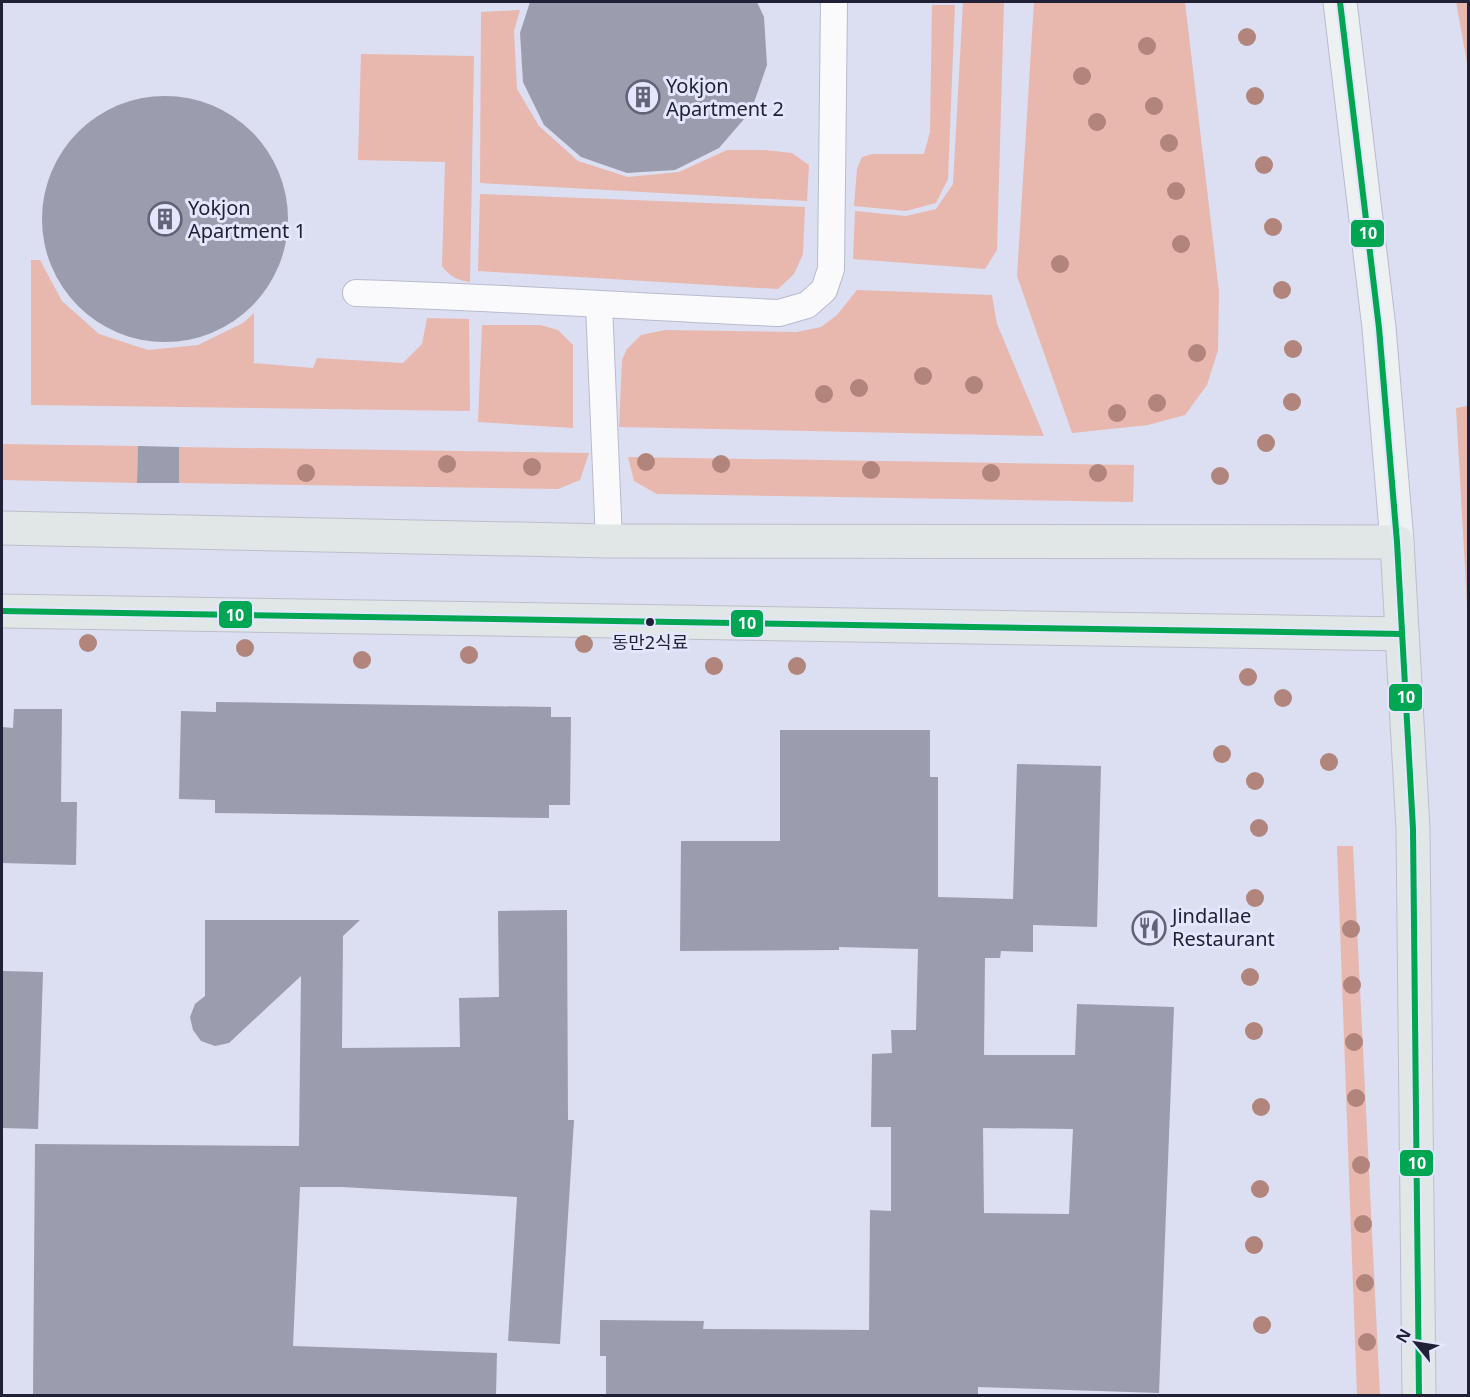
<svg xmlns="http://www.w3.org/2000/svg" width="1470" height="1397" font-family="'Noto Sans','Noto Sans KR',sans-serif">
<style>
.green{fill:#e8b8af}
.building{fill:#9b9cae;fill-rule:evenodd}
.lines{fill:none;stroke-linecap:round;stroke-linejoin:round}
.service-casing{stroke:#b9bbcd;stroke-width:28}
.secondary-casing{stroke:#b9bbcd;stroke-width:35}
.primary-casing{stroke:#bdbeca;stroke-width:35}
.service{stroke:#fafafd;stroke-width:26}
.secondary{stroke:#edf1f2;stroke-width:33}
.primary{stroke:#e1e7e7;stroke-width:33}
.bus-1-casing{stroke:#e3e6fd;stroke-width:10}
.bus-1{stroke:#00a651;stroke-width:6}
.tree{fill:#b1857b}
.bus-dot{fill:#202136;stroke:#e3e6fd;stroke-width:2}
.labels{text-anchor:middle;stroke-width:6;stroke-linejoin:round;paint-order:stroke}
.bus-label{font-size:18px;fill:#202136;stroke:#e3e6fd}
.poi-label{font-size:20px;fill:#202136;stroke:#e3e6fd;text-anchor:start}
.line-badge{stroke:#e3e6fd;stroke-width:2}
.badge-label{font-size:16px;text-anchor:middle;font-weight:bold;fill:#fff}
</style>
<rect width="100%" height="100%" fill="#dcdef1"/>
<!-- green -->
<g class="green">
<polygon points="963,2 1004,2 997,250 985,269 853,259 855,211 906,216 936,209 953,184"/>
<polygon points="1034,2 1185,2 1219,291 1218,350 1207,385 1185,415 1148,425 1072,433 1017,276"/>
<polygon points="1456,2 1468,2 1468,68"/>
<polygon points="932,5 955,5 948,179 936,203 906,211 854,206 857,169 862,157 872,154 924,154 930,132"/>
<polygon points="520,10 514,31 517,89 539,126 578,161 628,177 679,172 727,150 765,150 792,153 809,165 807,201 480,183 481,12"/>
<path d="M361,54L474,56L470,282C457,280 450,277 442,266L445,162L358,160Z"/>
<polygon points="480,194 805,207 803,254 794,274 778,289 478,271"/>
<polygon points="31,260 40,260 62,301 99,334 148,350 198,345 243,323 254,313 254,363 313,368 317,358 403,363 422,344 427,318 469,319 470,411 31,405"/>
<polygon points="857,290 992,295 997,324 1044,436 619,427 622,360 627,349 641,335 665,330 797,332 821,327 837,315"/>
<polygon points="482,325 540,325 558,330 573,345 573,428 478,422"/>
<polygon points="1467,406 1468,426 1468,621 1456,408"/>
<polygon points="2,444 138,446 137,483 2,480"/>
<polygon points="179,447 589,453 580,480 558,489 179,483"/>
<polygon points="628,457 1134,465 1133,502 657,494 634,481"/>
<polygon points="1337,846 1353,846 1380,1395 1357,1395"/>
</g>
<!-- building -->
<g class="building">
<polygon points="530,2 757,2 764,17 767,65 751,111 719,148 675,170 627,173 581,157 544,125 523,82 520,33"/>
<circle cx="165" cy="219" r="123"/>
<polygon points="138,446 179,447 179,483 137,483"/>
<polygon points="216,702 551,707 551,717 571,717 570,805 549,805 549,818 215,813 215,800 179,799 181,711 216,712"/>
<polygon points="14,709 62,709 61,802 77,802 76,865 2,863 2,727 13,728"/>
<path d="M780,730H930V777H938V897L1013,899L1017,764L1101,766L1097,927L1033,925V952L1001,951L1000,958H985L984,1055H1075L1077,1004L1174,1007L1159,1393L978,1387V1395H606V1356H600V1320L704,1321L703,1329L869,1330L870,1210L891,1211V1127H871L872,1054L892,1053L891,1030H916L918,949L839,947V950L680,951L681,841H780ZM983,1128L1073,1129L1069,1214L984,1213Z"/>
<polygon points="567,910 568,1120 574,1120 560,1344 508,1341 517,1197 342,1187 300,1187 293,1346 497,1353 496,1395 33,1395 35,1144 299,1146 301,976 229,1043 215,1046 201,1041 193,1030 190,1017 195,1004 205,996 205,920 360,920 343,936 342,1048 460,1047 459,998 499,997 498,911"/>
<polygon points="2,971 43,972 38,1129 2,1128"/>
</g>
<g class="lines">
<defs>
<g id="service">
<path d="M356,293C497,297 638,307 779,313L807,305L824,290L831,269L834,2"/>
<polyline points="599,305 609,541"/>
</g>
<polyline id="secondary" points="1340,2 1379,328 1397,542"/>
<g id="primary">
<polyline points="2,528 609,541 1397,542 1413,829 1419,1396"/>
<polyline points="2,611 1402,634"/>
</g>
</defs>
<!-- service casing -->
<use href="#service" class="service-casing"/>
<!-- secondary casing -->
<use href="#secondary" class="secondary-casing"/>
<!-- primary casing -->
<use href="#primary" class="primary-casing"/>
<!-- service -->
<use href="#service" class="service"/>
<!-- secondary -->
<use href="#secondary" class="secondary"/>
<!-- primary -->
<use href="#primary" class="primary"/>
<defs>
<g id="bus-1">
<polyline points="1340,2 1379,328 1397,542 1413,829 1419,1396"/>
<polyline points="2,611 1402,634"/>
</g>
</defs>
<!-- bus-1 casing -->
<use href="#bus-1" class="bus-1-casing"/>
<!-- bus-1 -->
<use href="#bus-1" class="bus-1"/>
</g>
<!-- trees -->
<g class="tree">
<circle cx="1247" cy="37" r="9"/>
<circle cx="1147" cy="46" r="9"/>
<circle cx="1082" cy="76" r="9"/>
<circle cx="1255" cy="96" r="9"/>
<circle cx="1154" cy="106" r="9"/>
<circle cx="1097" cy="122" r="9"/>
<circle cx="1169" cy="143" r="9"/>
<circle cx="1264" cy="165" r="9"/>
<circle cx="1176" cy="191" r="9"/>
<circle cx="1273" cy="227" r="9"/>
<circle cx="1181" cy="244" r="9"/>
<circle cx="1060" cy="264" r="9"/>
<circle cx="1282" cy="290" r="9"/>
<circle cx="1293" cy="349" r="9"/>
<circle cx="1197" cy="353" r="9"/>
<circle cx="923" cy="376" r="9"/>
<circle cx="974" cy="385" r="9"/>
<circle cx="859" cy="388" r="9"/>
<circle cx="824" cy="394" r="9"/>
<circle cx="1292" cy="402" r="9"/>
<circle cx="1157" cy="403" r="9"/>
<circle cx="1117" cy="413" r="9"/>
<circle cx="1266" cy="443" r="9"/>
<circle cx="646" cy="462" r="9"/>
<circle cx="447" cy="464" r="9"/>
<circle cx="721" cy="464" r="9"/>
<circle cx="532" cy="467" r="9"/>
<circle cx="871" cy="470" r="9"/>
<circle cx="306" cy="473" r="9"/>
<circle cx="991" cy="473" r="9"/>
<circle cx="1098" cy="473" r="9"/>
<circle cx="1220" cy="476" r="9"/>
<circle cx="88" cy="643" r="9"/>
<circle cx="584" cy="644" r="9"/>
<circle cx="245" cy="648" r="9"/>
<circle cx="469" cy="655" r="9"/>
<circle cx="362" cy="660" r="9"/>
<circle cx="714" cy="666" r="9"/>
<circle cx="797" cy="666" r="9"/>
<circle cx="1248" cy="677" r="9"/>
<circle cx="1283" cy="698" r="9"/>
<circle cx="1222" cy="754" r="9"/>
<circle cx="1329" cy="762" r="9"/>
<circle cx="1255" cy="781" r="9"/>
<circle cx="1259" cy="828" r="9"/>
<circle cx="1255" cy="898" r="9"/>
<circle cx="1351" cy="929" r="9"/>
<circle cx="1250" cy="977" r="9"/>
<circle cx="1352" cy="985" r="9"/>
<circle cx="1254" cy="1031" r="9"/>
<circle cx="1354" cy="1042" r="9"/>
<circle cx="1356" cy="1098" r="9"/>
<circle cx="1261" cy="1107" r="9"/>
<circle cx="1361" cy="1165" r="9"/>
<circle cx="1260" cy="1189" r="9"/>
<circle cx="1363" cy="1224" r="9"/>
<circle cx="1254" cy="1245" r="9"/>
<circle cx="1365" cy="1283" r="9"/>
<circle cx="1262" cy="1325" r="9"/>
<circle cx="1367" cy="1342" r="9"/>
</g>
<!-- icons -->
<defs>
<symbol id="building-ring" viewBox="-11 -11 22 22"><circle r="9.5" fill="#e3e6fd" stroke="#626377" stroke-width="1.5"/><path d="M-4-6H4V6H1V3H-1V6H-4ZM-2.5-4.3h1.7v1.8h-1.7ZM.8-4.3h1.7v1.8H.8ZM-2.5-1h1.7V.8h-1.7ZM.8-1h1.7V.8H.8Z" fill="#626377"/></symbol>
<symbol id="restaurant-ring" viewBox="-11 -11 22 22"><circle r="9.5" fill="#e3e6fd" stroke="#626377" stroke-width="1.5"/><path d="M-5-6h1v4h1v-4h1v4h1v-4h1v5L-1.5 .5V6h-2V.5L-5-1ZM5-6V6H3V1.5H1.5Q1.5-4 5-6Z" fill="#626377"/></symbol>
</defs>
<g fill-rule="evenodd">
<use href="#building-ring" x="624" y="78" width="38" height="38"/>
<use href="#building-ring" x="146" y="200" width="38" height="38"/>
<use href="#restaurant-ring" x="1130" y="909" width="38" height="38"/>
</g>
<!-- markers -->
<circle class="bus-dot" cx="650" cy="622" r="5"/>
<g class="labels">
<!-- bus labels -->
<g class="bus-label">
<text x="650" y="649">동만2식료</text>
</g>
<!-- poi labels -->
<g class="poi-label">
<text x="666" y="93">Yokjon<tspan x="666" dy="23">Apartment 2</tspan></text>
<text x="188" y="215">Yokjon<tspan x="188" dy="23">Apartment 1</tspan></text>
<text x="1172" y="923">Jindallae<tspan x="1172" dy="23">Restaurant</tspan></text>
</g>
</g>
<g class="line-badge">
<rect x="1350" y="219" width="35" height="29" rx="6" fill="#00a651"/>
<rect x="218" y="600" width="35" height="29" rx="6" fill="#00a651"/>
<rect x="730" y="609" width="34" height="29" rx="6" fill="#00a651"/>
<rect x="1388" y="683" width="35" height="29" rx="6" fill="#00a651"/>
<rect x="1399" y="1149" width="35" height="28" rx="6" fill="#00a651"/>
</g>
<g class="badge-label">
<text x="1368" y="239">10</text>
<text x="235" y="621">10</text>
<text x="747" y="629">10</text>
<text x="1406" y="703">10</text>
<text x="1417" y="1169">10</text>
</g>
<!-- border -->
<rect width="1470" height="1397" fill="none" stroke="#202136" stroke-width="6"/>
<!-- north arrow -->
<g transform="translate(1416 1343) rotate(300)" stroke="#e3e6fd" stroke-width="4.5" paint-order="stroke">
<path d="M0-4.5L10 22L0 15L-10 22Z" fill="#202136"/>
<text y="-9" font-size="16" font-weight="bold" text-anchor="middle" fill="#202136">N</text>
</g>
</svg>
